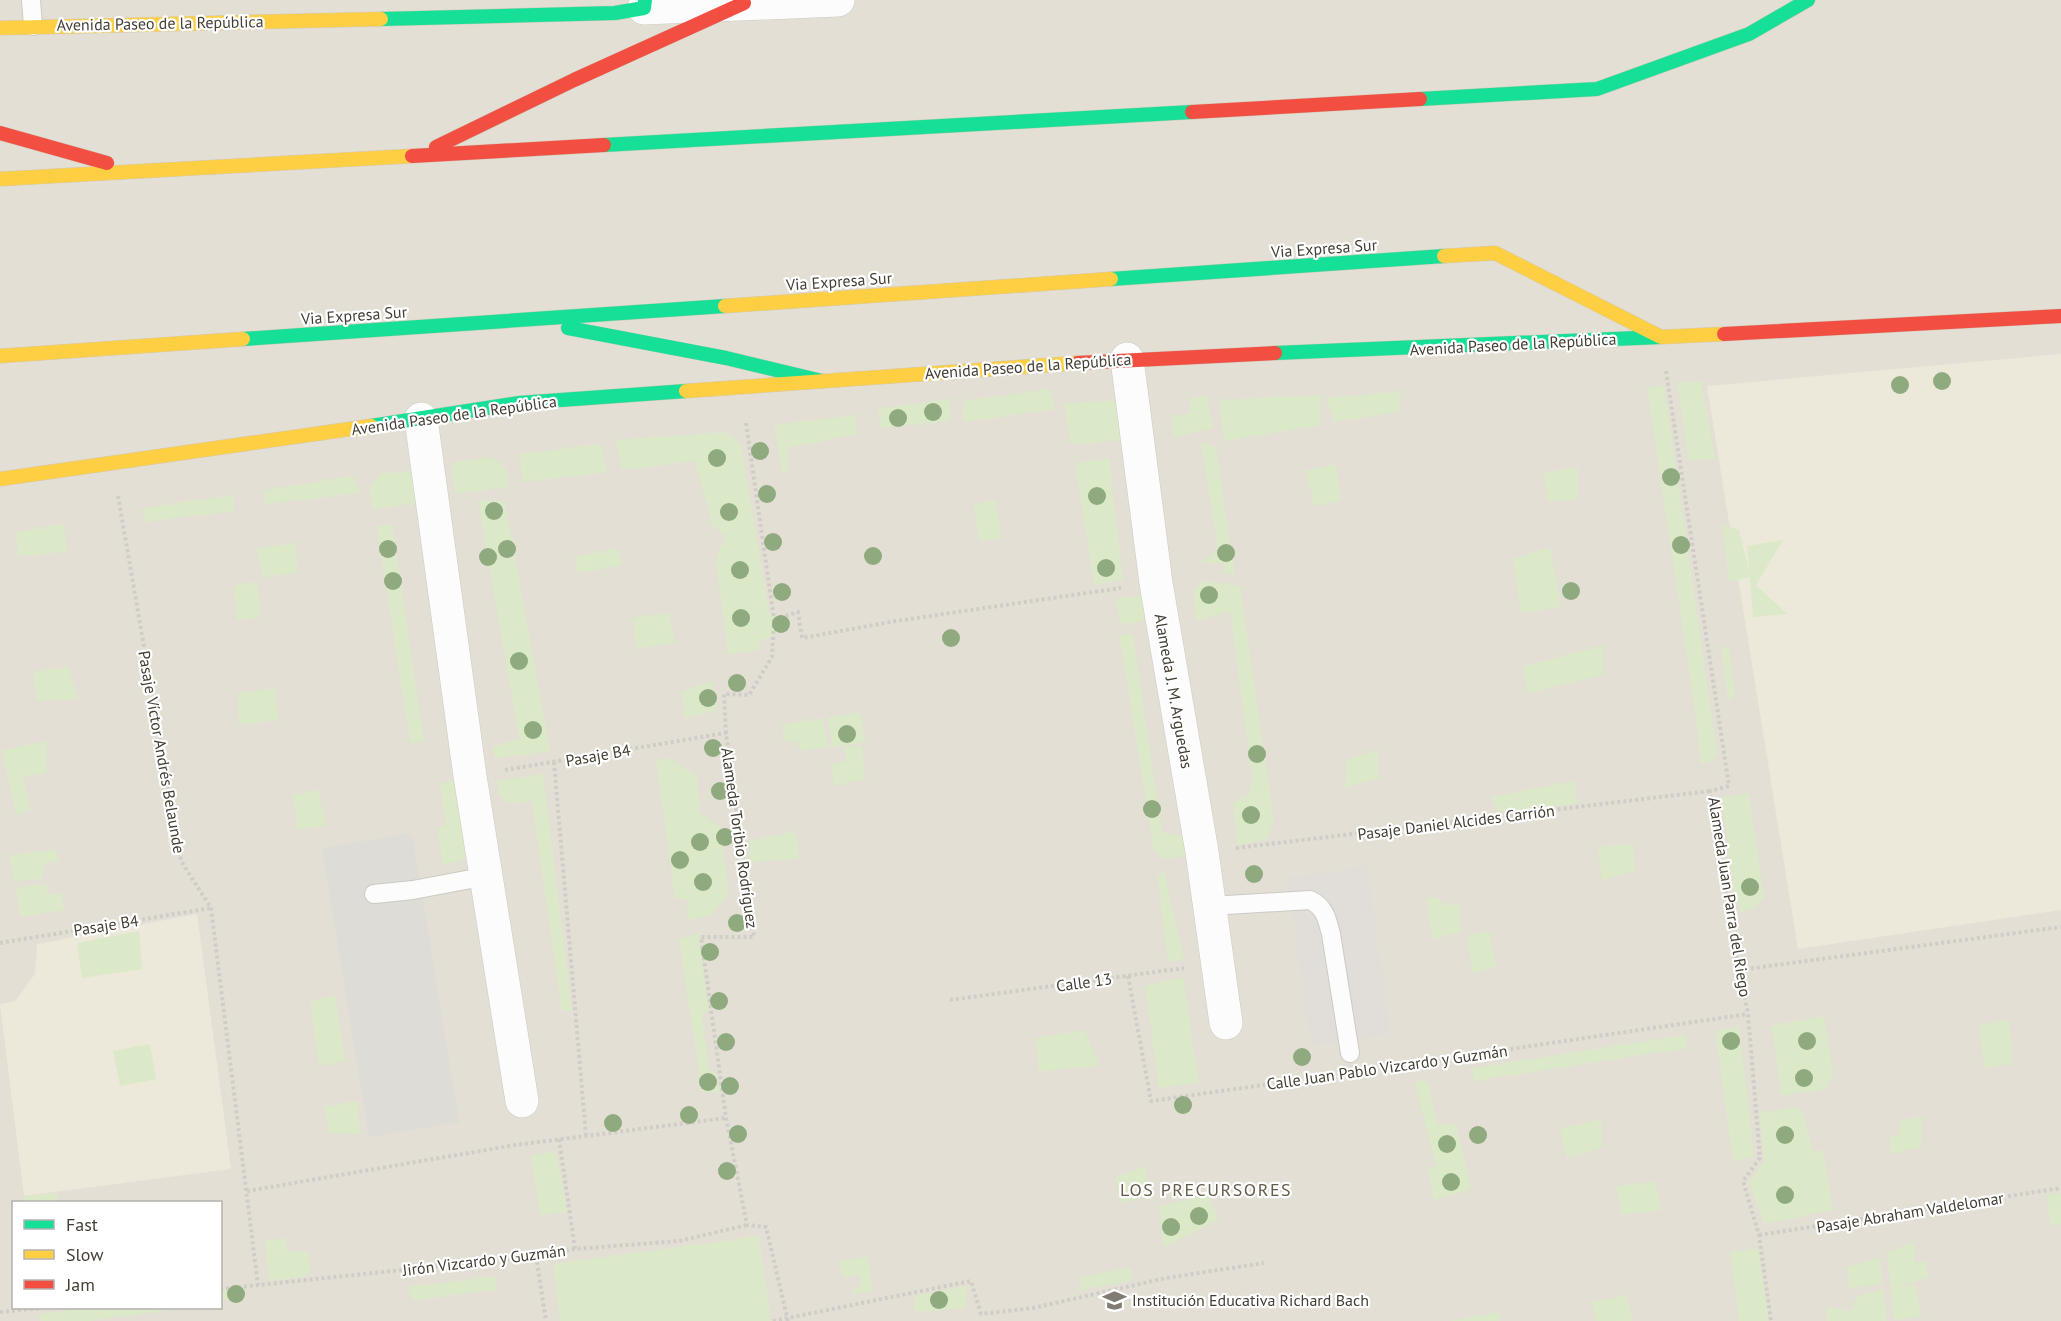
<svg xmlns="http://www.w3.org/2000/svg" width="2061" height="1321" font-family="'PT Sans',sans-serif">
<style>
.residential{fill:#e3dfd5;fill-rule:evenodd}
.industrial{fill:#e1ded9}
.education{fill:#ece8da}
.green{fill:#dbe9c8}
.parking{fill:#dddcd7}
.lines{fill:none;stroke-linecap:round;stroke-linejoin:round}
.lane-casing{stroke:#cccac5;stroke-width:20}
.street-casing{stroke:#cccac5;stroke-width:34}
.fast-casing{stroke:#d0c9b5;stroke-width:15}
.slow-casing{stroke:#d0c9b5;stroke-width:15}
.jam-casing{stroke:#d0c9b5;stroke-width:15}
.path{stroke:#d0cdc9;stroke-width:4;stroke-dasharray:3 3;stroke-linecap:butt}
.lane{stroke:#fcfcfc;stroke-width:18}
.street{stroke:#fcfcfc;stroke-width:33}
.fast{stroke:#16e098;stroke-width:14}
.slow{stroke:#ffcf43;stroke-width:14}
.jam{stroke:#f24e42;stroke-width:14}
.tree{fill:#90aa7f}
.labels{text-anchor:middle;stroke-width:4.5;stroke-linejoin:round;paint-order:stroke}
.street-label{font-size:16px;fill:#443e34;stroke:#fff}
.poi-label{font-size:16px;fill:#443e34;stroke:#fff;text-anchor:start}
.neighbourhood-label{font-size:18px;letter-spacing:1.5px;fill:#665c4c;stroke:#fff}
</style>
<rect width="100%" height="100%" fill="#eeede8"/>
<!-- residential -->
<path class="residential" d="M0,0H2061V1321H0ZM14,1202H220V1308H14Z"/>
<!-- industrial -->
<polygon class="industrial" points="1367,866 1390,1034 1311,1046 1287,878"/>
<!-- education -->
<g class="education">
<polygon points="2061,354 2061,910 1798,949 1707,386"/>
<polygon points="197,914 231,1169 24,1196 0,1004 15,1001 35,974 37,944"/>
</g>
<!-- green -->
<g class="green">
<polygon points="1677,382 1701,382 1715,458 1689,461"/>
<polygon points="1664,385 1717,754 1712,761 1700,764 1697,725 1647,387"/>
<polygon points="1050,389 1055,409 963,422 963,401"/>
<polygon points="1401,391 1398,412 1334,422 1327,398"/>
<polygon points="1207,395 1213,428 1173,437 1171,416 1189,414 1190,399"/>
<polygon points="1320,395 1321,425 1224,441 1219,400"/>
<polygon points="949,399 951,421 880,428 878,409"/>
<polygon points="1127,400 1133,438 1071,445 1064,403"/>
<polygon points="854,415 858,434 787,448 788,471 782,472 774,425"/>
<polygon points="725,432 741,444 769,613 791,619 791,626 761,641 758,650 728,655 716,560 725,536 712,524 695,461 622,470 616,440"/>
<polygon points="1201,442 1216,447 1235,575 1225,574 1224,563 1201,562 1218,550"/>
<polygon points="601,444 607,472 523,482 519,454"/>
<polygon points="491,457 506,468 509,487 455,494 451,463"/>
<polygon points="1109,458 1123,580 1094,585 1075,464"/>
<polygon points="1336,464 1341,501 1314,506 1306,471"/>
<polygon points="1578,467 1578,499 1549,502 1543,473"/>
<polygon points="418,471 421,502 373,509 369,489 381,473"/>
<polygon points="352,476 361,493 265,504 265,490"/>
<polygon points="234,495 234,511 145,522 142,508"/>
<polygon points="995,500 1002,538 979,541 974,504"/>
<polygon points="478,501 505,501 550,751 495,759 493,747 519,739"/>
<polygon points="64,524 67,552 18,556 16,532"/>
<polygon points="392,524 424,742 410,743 377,527"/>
<polygon points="1722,525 1739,530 1749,571 1747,546 1783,540 1756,585 1787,614 1753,617 1750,577 1729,582"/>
<polygon points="295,543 298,573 263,577 257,548"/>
<polygon points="1550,547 1561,607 1521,613 1513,559"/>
<polygon points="618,549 622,565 578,573 575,556"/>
<polygon points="1203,581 1240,586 1274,821 1266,839 1237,845 1233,803 1250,793 1252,777 1230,611 1196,621 1193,591"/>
<polygon points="257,582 261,616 237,621 234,586"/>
<polygon points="1155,593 1156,612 1139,622 1120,625 1116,599"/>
<polygon points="669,613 675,643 636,649 633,618"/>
<polygon points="1133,634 1162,832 1184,837 1200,856 1163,858 1154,850 1119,635"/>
<polygon points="1603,645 1603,675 1528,693 1523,667"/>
<polygon points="1721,647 1729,648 1735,695 1728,701"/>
<polygon points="68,667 78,699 37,701 33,672"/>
<polygon points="712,681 717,710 685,718 681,692"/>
<polygon points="275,688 278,720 239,725 238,693"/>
<polygon points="860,712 866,742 832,747 828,717"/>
<polygon points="822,718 829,747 800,751 797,740 783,742 783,724"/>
<polygon points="47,741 46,773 23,777 30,810 16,815 2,750"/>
<polygon points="862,746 865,779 834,786 831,764 846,761 845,747"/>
<polygon points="1378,750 1378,778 1345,788 1347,759"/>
<polygon points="669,758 697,776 700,813 719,826 729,892 712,915 688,920 687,900 675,898 656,761"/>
<polygon points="543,774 572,1010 562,1011 532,801 509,803 499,794 497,781"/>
<polygon points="461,778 468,855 458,862 443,864 437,829 446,825 440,784"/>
<polygon points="1574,781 1577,804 1499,812 1490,797"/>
<polygon points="318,790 326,825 297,830 293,795"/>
<polygon points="1749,793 1764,898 1753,908 1741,912 1734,891 1722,797"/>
<polygon points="796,831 799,858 750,863 749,841"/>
<polygon points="1633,844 1635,871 1602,880 1598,847"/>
<polygon points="56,849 60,860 45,864 42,879 14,881 9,856"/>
<polygon points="1164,872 1184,959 1168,962 1157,877"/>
<polygon points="46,884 47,894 62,894 64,910 20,917 16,888"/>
<polygon points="1426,898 1440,898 1443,905 1459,905 1461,932 1432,939"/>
<polygon points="139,931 142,969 82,978 77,943"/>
<polygon points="702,932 699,936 709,1008 702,1017 709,1070 717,1074 719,1093 702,1092 679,939"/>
<polygon points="1489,932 1496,966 1473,974 1467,936"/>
<polygon points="1183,977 1199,1083 1159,1088 1145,986"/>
<polygon points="335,995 345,1061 319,1066 310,1002"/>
<polygon points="1824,1016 1833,1073 1825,1089 1781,1096 1772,1026"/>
<polygon points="2009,1020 2013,1064 1984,1067 1979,1025"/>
<polygon points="1739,1026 1754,1157 1733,1161 1715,1031"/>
<polygon points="1084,1030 1100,1065 1039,1072 1036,1038"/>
<polygon points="1685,1035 1687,1048 1474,1081 1472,1068"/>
<polygon points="150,1044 156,1079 120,1086 113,1051"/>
<polygon points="1414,1080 1428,1082 1438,1125 1456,1123 1471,1189 1434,1200 1427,1168 1436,1166"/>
<polygon points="357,1101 361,1134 329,1133 324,1107"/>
<polygon points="1801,1107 1813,1150 1823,1151 1833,1210 1764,1224 1749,1182 1764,1161 1760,1113"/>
<polygon points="1922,1117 1921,1147 1890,1154 1890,1137 1899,1135 1900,1120"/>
<polygon points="1601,1119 1602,1148 1567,1158 1560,1129"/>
<polygon points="556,1151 567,1212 540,1215 531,1156"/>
<polygon points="1146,1166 1148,1196 1122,1203 1115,1177"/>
<polygon points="1656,1182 1661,1210 1622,1215 1616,1186"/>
<polygon points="57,1193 58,1202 25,1202 24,1196"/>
<polygon points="2061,1193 2061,1224 2050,1225 2047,1195"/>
<polygon points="1209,1194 1218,1220 1164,1247 1158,1207"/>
<polygon points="759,1236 771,1321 560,1321 553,1264"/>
<polygon points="286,1238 287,1251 308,1252 310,1273 306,1273 305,1277 269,1281 265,1241"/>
<polygon points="1915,1243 1915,1263 1925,1261 1928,1277 1895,1288 1916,1285 1921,1317 1894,1320 1887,1252"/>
<polygon points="1758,1248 1769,1321 1739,1321 1730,1252"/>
<polygon points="868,1256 872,1292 853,1294 852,1289 862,1286 859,1275 844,1277 838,1261"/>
<polygon points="1880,1257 1883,1284 1849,1288 1847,1267"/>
<polygon points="1131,1267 1133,1280 1079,1291 1081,1277"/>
<polygon points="496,1276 496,1290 413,1300 407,1287"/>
<polygon points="967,1286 965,1308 914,1312 915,1296"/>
<polygon points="242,1287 244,1298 221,1301 221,1290"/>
<polygon points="1883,1289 1887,1321 1827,1321 1827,1307 1852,1311 1856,1297"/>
<polygon points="1627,1295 1632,1321 1596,1321 1592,1302"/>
<polygon points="90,1308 180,1308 90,1321 40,1321 39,1314"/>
<polygon points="1499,1312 1500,1321 1450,1321"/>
</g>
<!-- parking -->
<polygon class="parking" points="412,833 459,1122 369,1137 322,848"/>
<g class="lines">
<defs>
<g id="lane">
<polyline points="31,0 33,26"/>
<polyline points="374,894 413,890 487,876"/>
<path d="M1210,906L1310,900C1325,907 1327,919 1331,934L1350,1053"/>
</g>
<g id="street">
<polyline points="644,8 838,0"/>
<polyline points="1127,359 1156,583 1202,852 1226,1023"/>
<polyline points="421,419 470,776 522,1101"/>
</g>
<g id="fast">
<polyline points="381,19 615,13 644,8 645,0"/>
<polyline points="1420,99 1597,89 1749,34 1808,0"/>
<polyline points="604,145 1192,112"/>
<polyline points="1111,279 1444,256"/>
<polyline points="568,328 726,358 822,381"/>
<polyline points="243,339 725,306"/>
<polyline points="1275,353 1661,337"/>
<polyline points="371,426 519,403 686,391"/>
</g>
<g id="slow">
<polyline points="0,28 381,19"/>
<polyline points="0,179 412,156"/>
<polyline points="1444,256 1495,253 1661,337 1724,334"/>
<polyline points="725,306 1111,279"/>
<polyline points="0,356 243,339"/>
<polyline points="686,391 1077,363"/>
<polyline points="0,479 371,426"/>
</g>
<g id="jam">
<polyline points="1192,112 1420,99"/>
<polyline points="0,133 107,163"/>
<polyline points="436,147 574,80 744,3"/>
<polyline points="412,156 604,145"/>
<polyline points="1724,334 2061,316"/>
<polyline points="1077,363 1275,353"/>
</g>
</defs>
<!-- lane casing -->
<use href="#lane" class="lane-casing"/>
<!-- street casing -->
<use href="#street" class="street-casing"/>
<!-- fast casing -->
<use href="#fast" class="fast-casing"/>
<!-- slow casing -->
<use href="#slow" class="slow-casing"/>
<!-- jam casing -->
<use href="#jam" class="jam-casing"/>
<!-- path -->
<g class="path">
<polyline points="1666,371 1729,786 1710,791 1739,970 1748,1014 1760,1158 1743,1181 1759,1235 1771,1321"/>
<polyline points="746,423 774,619 772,657 749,695 724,694 726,733 754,937 701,937 726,1118 747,1225 766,1227 788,1321"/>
<polyline points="118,496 181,861 211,908 258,1285"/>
<polyline points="774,619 798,612 802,638 896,621 1121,588"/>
<polyline points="554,762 586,1136"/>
<polyline points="505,770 726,733"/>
<polyline points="1236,848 1710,791"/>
<polyline points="0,943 211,908"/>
<polyline points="1739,970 2061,927"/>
<polyline points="1128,976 1151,1101 1333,1075"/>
<polyline points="950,1000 1184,968"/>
<polyline points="1374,1069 1748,1014"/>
<polyline points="559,1139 575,1249"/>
<polyline points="247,1191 515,1145 726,1118"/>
<polyline points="1759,1235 2061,1188"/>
<polyline points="536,1256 546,1321"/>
<polyline points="220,1289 536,1256 575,1249 679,1241 747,1225"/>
<polyline points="0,1312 40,1308"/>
<polyline points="773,1321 971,1281 981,1314 1033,1308 1166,1278 1264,1263"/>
</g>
<!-- lane -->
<use href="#lane" class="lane"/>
<!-- street -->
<use href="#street" class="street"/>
<!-- fast -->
<use href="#fast" class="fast"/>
<!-- slow -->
<use href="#slow" class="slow"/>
<!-- jam -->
<use href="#jam" class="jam"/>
</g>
<!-- trees -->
<g class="tree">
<circle cx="1942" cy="381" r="9"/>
<circle cx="1900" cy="385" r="9"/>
<circle cx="933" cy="412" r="9"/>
<circle cx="898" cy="418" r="9"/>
<circle cx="760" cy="451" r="9"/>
<circle cx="717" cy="458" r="9"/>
<circle cx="1671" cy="477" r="9"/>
<circle cx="767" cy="494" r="9"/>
<circle cx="1097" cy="496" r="9"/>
<circle cx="494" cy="511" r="9"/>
<circle cx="729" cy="512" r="9"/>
<circle cx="773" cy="542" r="9"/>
<circle cx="1681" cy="545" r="9"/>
<circle cx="388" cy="549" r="9"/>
<circle cx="507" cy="549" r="9"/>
<circle cx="1226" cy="553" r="9"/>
<circle cx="873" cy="556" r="9"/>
<circle cx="488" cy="557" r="9"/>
<circle cx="1106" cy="568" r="9"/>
<circle cx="740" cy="570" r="9"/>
<circle cx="393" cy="581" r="9"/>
<circle cx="1571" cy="591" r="9"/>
<circle cx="782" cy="592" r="9"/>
<circle cx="1209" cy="595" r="9"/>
<circle cx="741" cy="618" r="9"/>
<circle cx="781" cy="624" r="9"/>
<circle cx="951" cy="638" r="9"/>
<circle cx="519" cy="661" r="9"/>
<circle cx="737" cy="683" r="9"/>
<circle cx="708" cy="698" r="9"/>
<circle cx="533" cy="730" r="9"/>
<circle cx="847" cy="734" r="9"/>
<circle cx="713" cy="748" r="9"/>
<circle cx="1257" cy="754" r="9"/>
<circle cx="720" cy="791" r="9"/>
<circle cx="1152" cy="809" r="9"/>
<circle cx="1251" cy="815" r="9"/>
<circle cx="725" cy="837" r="9"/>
<circle cx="700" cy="842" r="9"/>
<circle cx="680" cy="860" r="9"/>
<circle cx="1254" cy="874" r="9"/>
<circle cx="703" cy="882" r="9"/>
<circle cx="1750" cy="887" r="9"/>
<circle cx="737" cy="923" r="9"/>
<circle cx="710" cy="952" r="9"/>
<circle cx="719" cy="1001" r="9"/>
<circle cx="1731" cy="1041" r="9"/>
<circle cx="1807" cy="1041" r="9"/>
<circle cx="726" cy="1042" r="9"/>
<circle cx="1302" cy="1057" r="9"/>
<circle cx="1804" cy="1078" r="9"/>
<circle cx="708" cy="1082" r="9"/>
<circle cx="730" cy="1086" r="9"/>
<circle cx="1183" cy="1105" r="9"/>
<circle cx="689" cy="1115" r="9"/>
<circle cx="613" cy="1123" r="9"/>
<circle cx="738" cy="1134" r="9"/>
<circle cx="1478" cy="1135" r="9"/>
<circle cx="1785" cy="1135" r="9"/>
<circle cx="1447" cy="1144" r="9"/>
<circle cx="727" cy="1171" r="9"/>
<circle cx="1451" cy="1182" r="9"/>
<circle cx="1785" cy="1195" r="9"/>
<circle cx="1199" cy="1216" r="9"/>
<circle cx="1171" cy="1227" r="9"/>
<circle cx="236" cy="1294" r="9"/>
<circle cx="939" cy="1300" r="9"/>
</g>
<!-- icons -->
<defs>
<symbol id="school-bare" viewBox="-9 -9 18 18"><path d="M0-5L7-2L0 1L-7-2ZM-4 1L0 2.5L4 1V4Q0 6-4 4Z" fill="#807b73" stroke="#fff" stroke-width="2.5" paint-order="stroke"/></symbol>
</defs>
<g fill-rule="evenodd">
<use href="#school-bare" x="1098" y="1284" width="33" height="33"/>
</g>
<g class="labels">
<!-- street labels -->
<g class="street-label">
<text transform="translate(160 23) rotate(-1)" y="6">Avenida Paseo de la República</text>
<text transform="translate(1324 248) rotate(-4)" y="6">Via Expresa Sur</text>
<text transform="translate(839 281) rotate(-4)" y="6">Via Expresa Sur</text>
<text transform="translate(354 315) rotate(-4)" y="6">Via Expresa Sur</text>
<text transform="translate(1513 344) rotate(-3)" y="6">Avenida Paseo de la República</text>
<text transform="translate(1028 366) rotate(-4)" y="6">Avenida Paseo de la República</text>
<text transform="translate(454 415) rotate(-8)" y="6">Avenida Paseo de la República</text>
<text transform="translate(1174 691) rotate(80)" y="6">Alameda J. M. Arguedas</text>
<text transform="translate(162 752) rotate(80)" y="6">Pasaje Víctor Andrés Belaunde</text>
<text transform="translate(598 755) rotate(-10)" y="6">Pasaje B4</text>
<text transform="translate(1456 822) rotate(-7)" y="6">Pasaje Daniel Alcides Carrión</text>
<text transform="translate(740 838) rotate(82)" y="6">Alameda Toribio Rodríguez</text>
<text transform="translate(1730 897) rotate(81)" y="6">Alameda Juan Parra del Riego</text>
<text transform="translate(106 925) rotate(-9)" y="6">Pasaje B4</text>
<text transform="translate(1084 982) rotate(-8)" y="6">Calle 13</text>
<text transform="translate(1387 1067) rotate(-8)" y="6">Calle Juan Pablo Vizcardo y Guzmán</text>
<text transform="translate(1910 1212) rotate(-9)" y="6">Pasaje Abraham Valdelomar</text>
<text transform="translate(484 1260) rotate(-7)" y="6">Jirón Vizcardo y Guzmán</text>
</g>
<!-- poi labels -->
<g class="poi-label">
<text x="1132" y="1306">Institución Educativa Richard Bach</text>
</g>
<!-- neighbourhood labels -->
<g class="neighbourhood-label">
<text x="1206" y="1196">LOS PRECURSORES</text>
</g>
</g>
<!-- legend -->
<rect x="12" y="1201" width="210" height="108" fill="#ffffff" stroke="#b4b2ae" stroke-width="1.5"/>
<rect x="24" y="1220" width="30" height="9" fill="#16e098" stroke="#b4b2ae" stroke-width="1.5"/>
<text x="66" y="1231" font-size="18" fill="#443e34">Fast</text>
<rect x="24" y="1250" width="30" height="9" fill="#ffcf43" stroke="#b4b2ae" stroke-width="1.5"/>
<text x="66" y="1261" font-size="18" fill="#443e34">Slow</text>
<rect x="24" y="1280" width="30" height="9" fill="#f24e42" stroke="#b4b2ae" stroke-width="1.5"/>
<text x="66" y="1291" font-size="18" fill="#443e34">Jam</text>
</svg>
